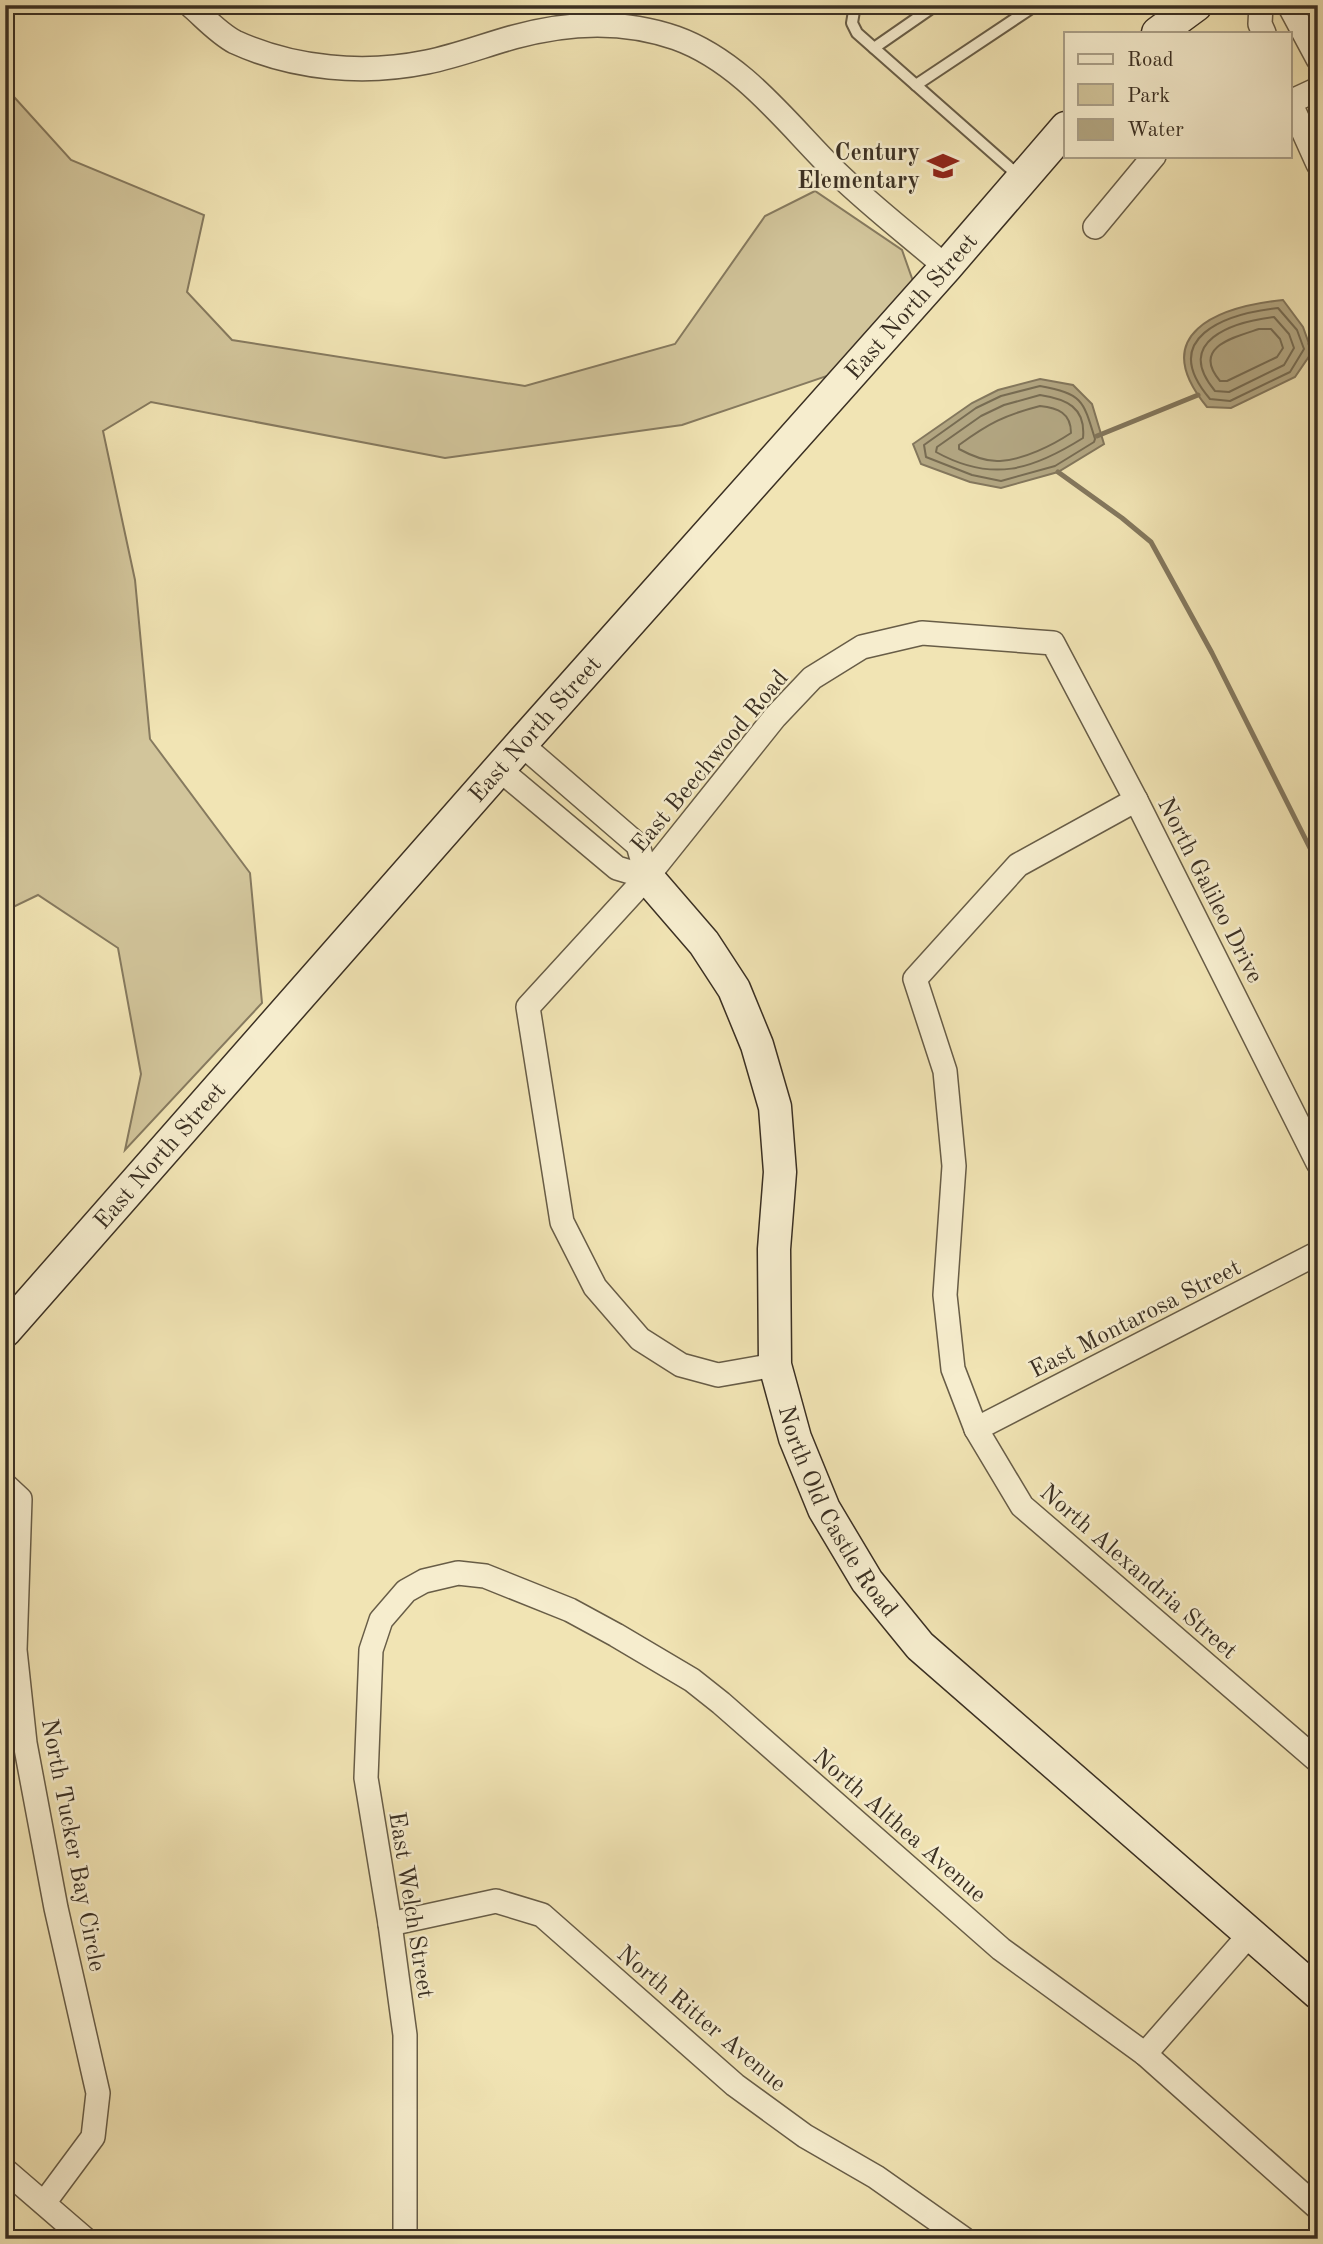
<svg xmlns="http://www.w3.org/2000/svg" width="1323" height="2244" font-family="'Old Standard TT',serif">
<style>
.green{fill:#d2c59b;stroke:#867a5f;stroke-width:2}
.water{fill:#b3a783;stroke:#83775d;stroke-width:2}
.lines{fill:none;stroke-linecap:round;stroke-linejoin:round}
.shore{stroke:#776c53;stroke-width:2}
.stream{stroke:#83775d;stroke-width:5}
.lane-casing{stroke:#685d47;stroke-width:14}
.street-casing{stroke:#685d47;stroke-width:26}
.secondary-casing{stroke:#3b3023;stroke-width:35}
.lane{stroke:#f6edce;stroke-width:10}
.street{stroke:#f6edce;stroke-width:23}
.secondary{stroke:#f6edce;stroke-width:32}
.labels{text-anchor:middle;stroke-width:5;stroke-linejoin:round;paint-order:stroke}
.poi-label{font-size:24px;font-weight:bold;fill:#3b3023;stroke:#f6edce;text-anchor:end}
.street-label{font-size:24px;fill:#3b3023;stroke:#f6edce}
</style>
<rect width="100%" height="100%" fill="#f1e4b4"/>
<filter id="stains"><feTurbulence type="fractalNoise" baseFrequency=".00286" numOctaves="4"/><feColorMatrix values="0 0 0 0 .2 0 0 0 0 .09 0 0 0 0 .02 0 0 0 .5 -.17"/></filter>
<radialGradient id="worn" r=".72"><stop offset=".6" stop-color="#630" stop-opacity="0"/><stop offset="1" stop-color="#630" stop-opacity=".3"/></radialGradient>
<!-- green -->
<polygon class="green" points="5,87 71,160 204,215 187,292 232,340 525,386 675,344 765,216 815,191 902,250 914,284 830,375 682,425 445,458 151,402 103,431 135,580 150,739 250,873 262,1003 125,1150 141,1074 118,948 38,895 5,911"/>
<!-- water -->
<g class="water">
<path d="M1283,300L1303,327L1312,352L1295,377L1231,408L1207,407C1147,334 1217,307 1283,300Z"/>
<polygon points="1040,379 1073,385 1092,404 1104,444 1058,472 1001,488 970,482 921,464 913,444 972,403 998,390"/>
</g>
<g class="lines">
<!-- shore -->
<g class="shore">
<path d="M1278,308L1297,330L1304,349L1290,372L1230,401L1210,399C1158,338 1224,314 1278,308Z"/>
<path d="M1274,317L1289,334L1294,348L1284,365L1229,392L1215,391C1173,341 1233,322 1274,317Z"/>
<path d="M1259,329H1271L1280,339L1283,348L1277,357L1227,381H1220C1191,347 1235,337 1259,329Z"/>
<path d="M1040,386C1082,394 1083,399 1095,439L1094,442L1055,466L1001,481L972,475L926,457L924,445L976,408L1001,396Z"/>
<path d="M1040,395C1066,399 1086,407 1083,438C1032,470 992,483 936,452L937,447L981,416L1004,405Z"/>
<path d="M1040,406C1058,408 1071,413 1071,433C1053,445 1023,460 1000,461C987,462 970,455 959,449V445C989,423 1005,415 1040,406Z"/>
</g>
<!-- stream -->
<g class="stream">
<polyline points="1310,344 1318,340"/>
<polyline points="1097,436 1198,395"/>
<polyline points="1058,472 1122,518 1151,542 1212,653 1318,864"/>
</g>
<defs>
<g id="lane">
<polyline points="855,5 852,23 857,33 1019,176"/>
<polyline points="874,48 936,5"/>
<polyline points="916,85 1036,5"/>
</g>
<g id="street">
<path d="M190,5C204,17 218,33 235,42C294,69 364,75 427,62C457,56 485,45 514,37C568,22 622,19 676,38C743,62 788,125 837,173C871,206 910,236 946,267"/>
<polyline points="1261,5 1260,24 1264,33"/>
<polyline points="1289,5 1318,59"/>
<polyline points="1290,102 1318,164"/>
<polyline points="1290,102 1318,89"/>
<polyline points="1095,227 1154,156"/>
<polyline points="521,744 638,845 647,877"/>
<polyline points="499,769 617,868 647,877"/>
<polyline points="1136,800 1018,865 915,979 945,1071 954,1166 945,1295 953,1369 976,1429 1022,1506 1318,1761"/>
<polyline points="775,1365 718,1375 681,1365 640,1339 595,1287 562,1222 528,1007 647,877 775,717 812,678 862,647 922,633 1053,643 1136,800 1318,1163"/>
<polyline points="976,1429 1318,1253"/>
<polyline points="5,1485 20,1499 15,1650 25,1743 56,1908 98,2093 93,2137 44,2203"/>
<polyline points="390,1924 496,1901 542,1915 735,2085 805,2136 876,2177 964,2239"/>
<polyline points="1145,2054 1250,1934"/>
<polyline points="5,2170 85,2239"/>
<polyline points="405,2239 405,2035 390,1924 366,1778 371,1650 381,1620 406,1591 424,1581 458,1573 485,1576 570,1610 616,1635 692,1680 721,1703 1001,1949 1145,2054 1318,2208"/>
</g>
<g id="secondary">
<polyline points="1158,33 1196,5"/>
<path id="s1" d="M647,877L704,943L734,989L757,1045L775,1107L780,1172L774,1249L775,1365L795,1438L824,1509L867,1581L920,1646L1318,1993"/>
<path id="s2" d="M5,1331L521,744L946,267L1066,128"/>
</g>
</defs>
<!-- lane casing -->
<use href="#lane" class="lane-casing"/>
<!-- street casing -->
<use href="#street" class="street-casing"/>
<!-- secondary casing -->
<use href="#secondary" class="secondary-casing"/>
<!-- lane -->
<use href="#lane" class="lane"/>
<!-- street -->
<use href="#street" class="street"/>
<!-- secondary -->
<use href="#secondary" class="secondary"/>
</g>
<!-- icons -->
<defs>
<symbol id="school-bare" viewBox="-9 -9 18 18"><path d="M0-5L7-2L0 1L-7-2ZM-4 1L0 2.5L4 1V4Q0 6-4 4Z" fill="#8f2418" stroke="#f6edce" stroke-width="2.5" paint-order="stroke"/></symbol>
</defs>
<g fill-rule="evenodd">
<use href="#school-bare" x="921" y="144" width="44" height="44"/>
</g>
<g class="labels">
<!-- poi labels -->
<g class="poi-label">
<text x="920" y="160">Century<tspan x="920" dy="28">Elementary</tspan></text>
</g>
<!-- street labels -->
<g class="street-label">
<text dy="8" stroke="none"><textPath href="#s2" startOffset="1368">East North Street</textPath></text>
<text dy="8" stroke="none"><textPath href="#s2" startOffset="802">East North Street</textPath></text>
<text transform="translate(709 761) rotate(-50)" y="8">East Beechwood Road</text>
<text transform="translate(1211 890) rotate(63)" y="8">North Galileo Drive</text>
<text dy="8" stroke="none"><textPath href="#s2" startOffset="234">East North Street</textPath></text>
<text transform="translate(1135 1318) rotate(-27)" y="8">East Montarosa Street</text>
<text dy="8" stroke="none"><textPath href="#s1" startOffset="686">North Old Castle Road</textPath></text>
<text transform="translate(1139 1571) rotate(41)" y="8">North Alexandria Street</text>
<text transform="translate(900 1825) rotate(41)" y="8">North Althea Avenue</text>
<text transform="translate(74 1845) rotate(79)" y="8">North Tucker Bay Circle</text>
<text transform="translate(412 1905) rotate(81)" y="8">East Welch Street</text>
<text transform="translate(702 2018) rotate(40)" y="8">North Ritter Avenue</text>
</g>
</g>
<!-- margin -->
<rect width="1323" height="2244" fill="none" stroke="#f1e4b4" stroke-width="28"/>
<rect x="7" y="7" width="1309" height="2230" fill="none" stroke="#3b3023" stroke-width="3.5"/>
<rect x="14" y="14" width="1295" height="2216" fill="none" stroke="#3b3023" stroke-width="2"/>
<!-- legend -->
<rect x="1064" y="32" width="228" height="126" fill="#f6edce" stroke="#aba18a" stroke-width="2"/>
<rect x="1078" y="54" width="35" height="10" fill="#f6edce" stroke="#aba18a" stroke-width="2"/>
<text x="1127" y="66" font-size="21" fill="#3b3023">Road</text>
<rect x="1078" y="84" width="35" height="21" fill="#d2c59b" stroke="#aba18a" stroke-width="2"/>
<text x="1127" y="102" font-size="21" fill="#3b3023">Park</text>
<rect x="1078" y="119" width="35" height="21" fill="#b3a783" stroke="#aba18a" stroke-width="2"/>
<text x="1127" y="136" font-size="21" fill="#3b3023">Water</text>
<rect width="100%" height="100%" filter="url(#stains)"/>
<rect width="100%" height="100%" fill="url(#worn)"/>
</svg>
